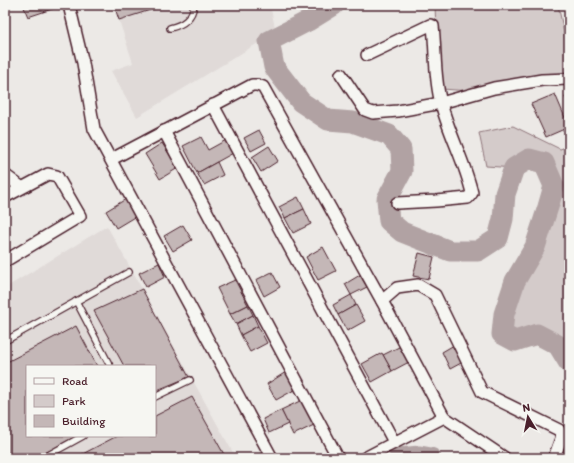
<svg xmlns="http://www.w3.org/2000/svg" width="574" height="463" font-family="Itim,sans-serif">
<style>
.built{fill:#e0dad8;fill-rule:evenodd}
.green{fill:#d4cbca;stroke:#8f757a}
.lines{fill:none;stroke-linecap:round;stroke-linejoin:round}
.river{stroke:#b1a2a3;stroke-width:21}
.building{fill:#c4b7b7;stroke:#4a1f2b}
.lane-casing{stroke:#4a1f2b;stroke-width:8}
.street-casing{stroke:#4a1f2b;stroke-width:14}
.lane{stroke:#f6f6f2;stroke-width:5.5}
.street{stroke:#f6f6f2;stroke-width:11}
</style>
<rect width="100%" height="100%" fill="#ece9e6"/>
<filter id="ink" filterUnits="userSpaceOnUse"><feTurbulence type="fractalNoise" baseFrequency=".025" numOctaves="2"/><feDisplacementMap in="SourceGraphic" scale="8" xChannelSelector="R" yChannelSelector="G"/><feConvolveMatrix kernelMatrix="1 2 1 2 8 2 1 2 1" color-interpolation-filters="sRGB"/></filter>
<g filter="url(#ink)">
<!-- built -->
<g class="built">
<polygon points="166,5 270,5 276,32 137,117 111,71 133,63 119,20"/>
<path d="M107,226L236,458H5V288ZM27,366H155V436H27Z"/>
</g>
<!-- green -->
<g class="green">
<polygon points="435,5 558,5 569,56 569,71 541,78 470,91 442,89 438,85"/>
<polygon points="513,126 560,149 569,146 569,363 558,345 537,334 515,341 502,334 504,314 515,281 535,247 548,207 554,186 543,163 529,160 514,168 486,166 479,133"/>
</g>
<g class="lines">
<!-- river -->
<g class="river">
<polyline points="334,5 308,21 269,41 274,67 301,102 328,120 353,122 389,135 401,149 402,171 387,199 389,221 402,232 450,251 478,251 498,238 503,219 505,194 514,168 529,159 544,163 554,186 548,207 535,247 515,281 504,314 502,334 515,341 537,334 558,345 569,363"/>
<polyline points="399,458 420,456 431,458"/>
</g>
</g>
<!-- building -->
<g class="building">
<polygon points="23,5 54,5 55,8 28,17"/>
<polygon points="114,5 166,5 119,20"/>
<polygon points="555,94 569,127 546,137 531,104"/>
<polygon points="569,95 569,105 565,97"/>
<polygon points="259,130 266,143 251,151 244,138"/>
<polygon points="201,137 208,150 228,139 235,152 197,173 183,146"/>
<polygon points="162,143 178,168 160,179 145,154"/>
<polygon points="269,146 278,161 261,172 252,157"/>
<polygon points="217,162 223,175 204,185 197,173"/>
<polygon points="298,197 304,209 285,218 279,207"/>
<polygon points="126,199 136,216 116,228 106,211"/>
<polygon points="304,209 311,224 293,233 285,218"/>
<polygon points="183,225 192,240 173,251 164,236"/>
<polygon points="323,247 336,271 318,280 306,257"/>
<polygon points="419,253 434,257 429,279 413,276"/>
<polygon points="159,263 165,277 146,287 139,273"/>
<polygon points="272,272 280,287 264,296 256,280"/>
<polygon points="360,275 367,287 351,295 345,284"/>
<polygon points="235,280 248,305 230,314 217,288"/>
<polygon points="142,289 189,377 155,391 155,366 124,366 94,311"/>
<polygon points="351,295 356,305 338,315 333,305"/>
<polygon points="248,305 253,315 236,324 230,314"/>
<polygon points="356,305 365,321 347,331 338,315"/>
<polygon points="253,315 258,326 241,335 236,324"/>
<polygon points="76,326 97,366 27,366 27,436 76,436 36,458 5,458 5,363"/>
<polygon points="258,326 267,343 250,352 241,335"/>
<polygon points="454,345 463,362 450,369 442,352"/>
<polygon points="401,346 409,362 392,371 383,355"/>
<polygon points="382,353 392,371 372,382 362,364"/>
<polygon points="286,372 296,389 276,400 267,384"/>
<polygon points="192,397 226,458 75,458 117,436 155,436 155,416"/>
<polygon points="302,400 314,425 293,435 281,410"/>
<polygon points="281,410 288,424 269,433 263,419"/>
</g>
<g class="lines">
<defs>
<g id="lane">
<path d="M170,28C183,25 192,19 194,5"/>
<polyline points="76,301 110,366"/>
<polyline points="5,341 129,272"/>
<polyline points="155,397 190,380"/>
<polyline points="43,458 83,436"/>
</g>
<g id="street">
<polyline points="69,5 83,63 94,129 272,458"/>
<path d="M367,55L430,25L433,26C436,52 434,78 441,103C449,134 465,162 472,193L468,198L436,201L397,203"/>
<polyline points="341,74 365,110 373,113 398,111 441,103 494,88 542,80 569,79"/>
<polyline points="213,105 394,442"/>
<polyline points="164,131 338,458"/>
<polyline points="112,159 252,85 257,85 263,87 382,301 444,417 365,458"/>
<polyline points="5,175 21,187"/>
<polyline points="5,197 48,174 57,176 80,216 5,261"/>
<polyline points="382,301 397,288 418,285 435,295 482,392 559,430 562,436 554,458"/>
<polyline points="444,417 505,458"/>
</g>
</defs>
<!-- lane casing -->
<use href="#lane" class="lane-casing"/>
<!-- street casing -->
<use href="#street" class="street-casing"/>
<!-- lane -->
<use href="#lane" class="lane"/>
<!-- street -->
<use href="#street" class="street"/>
</g>
</g>
<!-- margin -->
<rect width="574" height="463" fill="none" stroke="#f6f6f2" stroke-width="20"/>
<rect x="10" y="10" width="554" height="443" fill="none" stroke="#4a1f2b" stroke-width="1.5" filter="url(#ink)"/>
<!-- legend -->
<rect x="26" y="365" width="130" height="72" fill="#f6f6f2" stroke="#b1a0a2"/>
<rect x="34" y="378" width="20" height="6" fill="#f6f6f2" stroke="#b1a0a2"/>
<text x="62" y="385" font-size="12" fill="#4a1f2b">Road</text>
<rect x="34" y="395" width="20" height="12" fill="#d4cbca" stroke="#b1a0a2"/>
<text x="62" y="405" font-size="12" fill="#4a1f2b">Park</text>
<rect x="34" y="415" width="20" height="12" fill="#c4b7b7" stroke="#b1a0a2"/>
<text x="62" y="425" font-size="12" fill="#4a1f2b">Building</text>
<!-- north arrow -->
<g transform="translate(528 417) rotate(350)" stroke="#f6f6f2" stroke-width="3" paint-order="stroke">
<path d="M0-3L7 15L0 10L-7 15Z" fill="#4a1f2b"/>
<text y="-6" font-size="11" font-weight="bold" text-anchor="middle" fill="#4a1f2b">N</text>
</g>
</svg>
